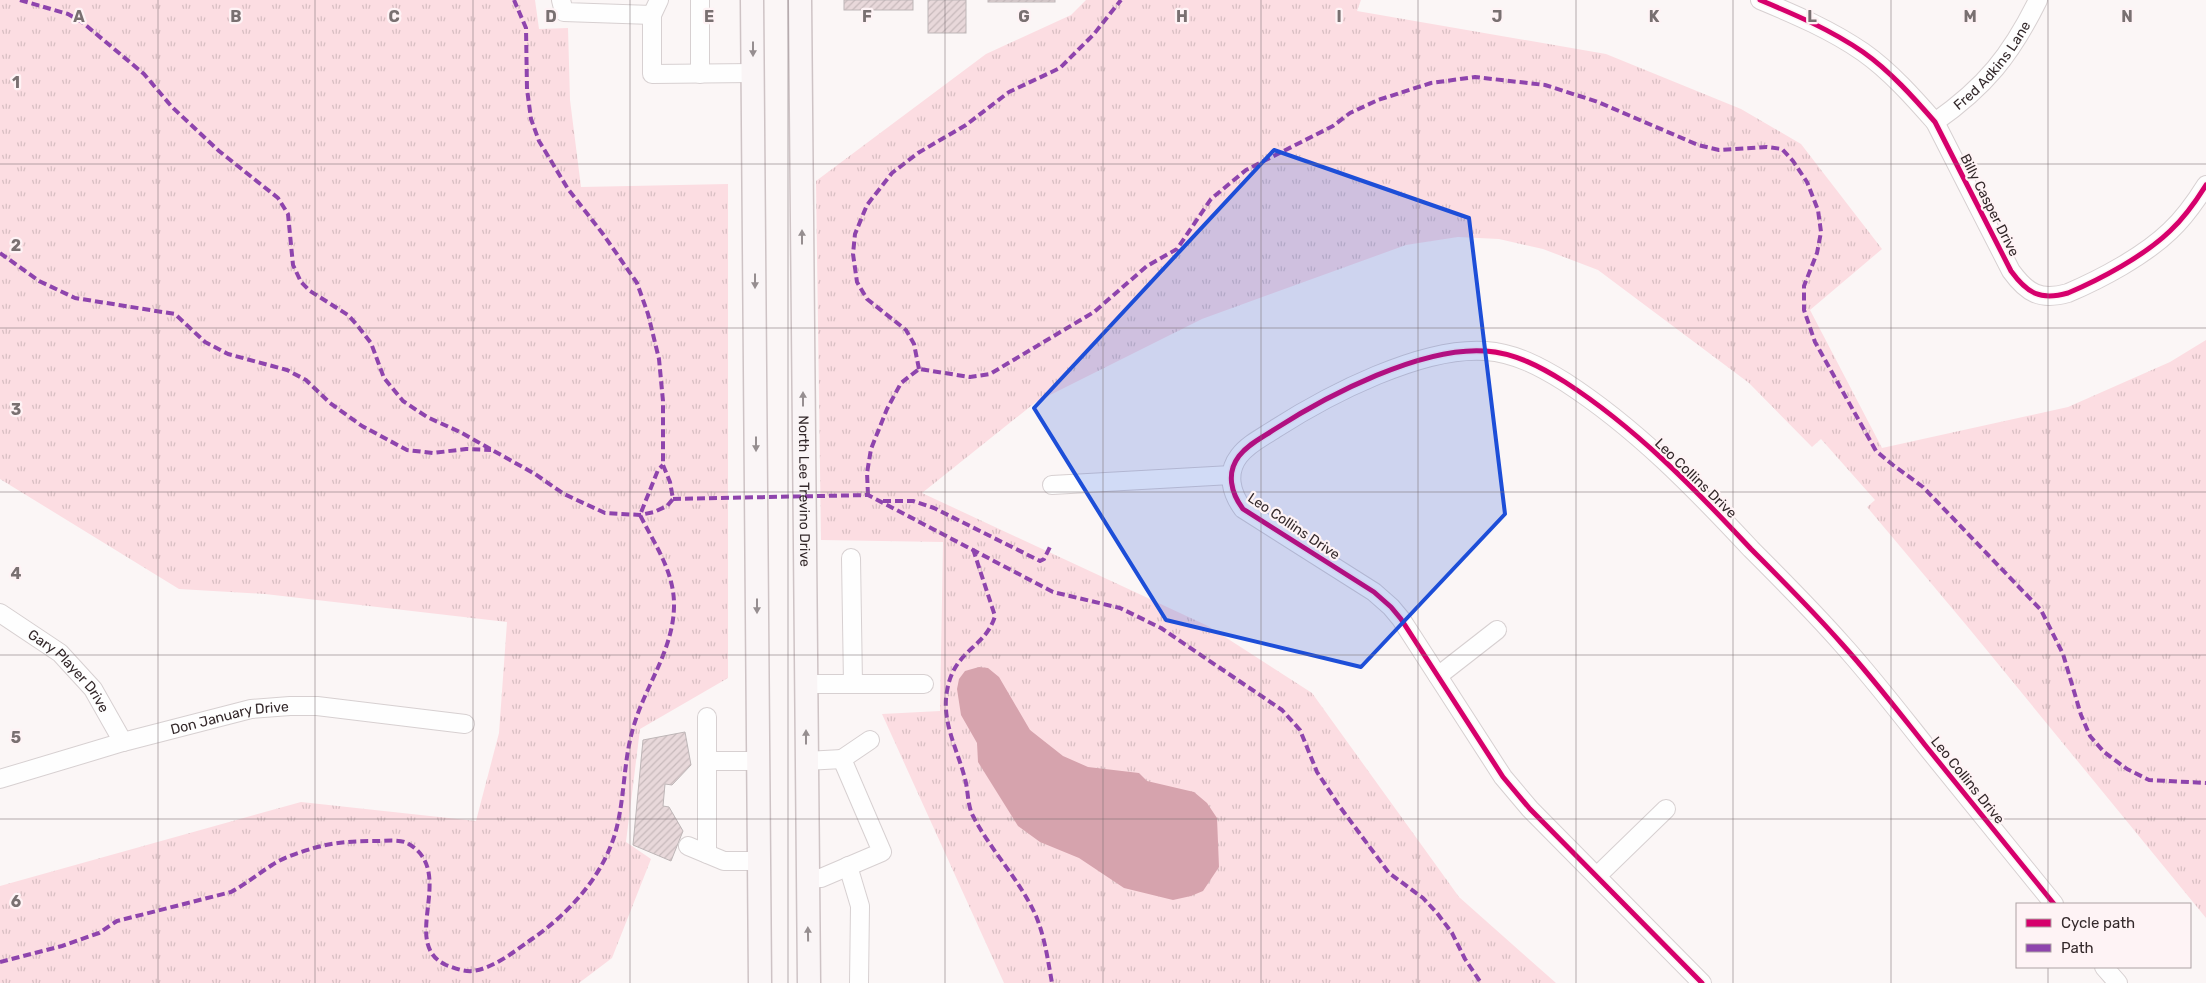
<svg xmlns="http://www.w3.org/2000/svg" width="2206" height="983" font-family="Rubik,sans-serif">
<style>
.grass{fill:url(#grass-tufts)}
.water{fill:#d6a3ad}
.building{fill:url(#building-hatch);stroke:#beb6b7}
.lines{fill:none;stroke-linecap:round;stroke-linejoin:round}
.minor-casing{stroke:#d7d0d1;stroke-width:20}
.major-casing{stroke:#cec3c5;stroke-width:25}
.minor{stroke:#fefefe;stroke-width:18}
.major{stroke:#faf5f6;stroke-width:22}
.quiet{stroke:#8e44ad;stroke-width:4;stroke-dasharray:8 4;stroke-linecap:butt}
.cycleway-casing{stroke:#fef3f5;stroke-width:8}
.cycleway{stroke:#d6006c;stroke-width:5}
.oneway{fill:#968e90}
.marked{fill:#1d4ed8;fill-opacity:0.2;stroke:#1d4ed8;stroke-width:4;stroke-linejoin:round}
.grid{fill:none;stroke:#797071;stroke-width:1;stroke-opacity:0.55}
.labels{text-anchor:middle;stroke-width:4.5;stroke-linejoin:round;paint-order:stroke}
.street-label{font-size:14px;fill:#33282a;stroke:#fef3f5}
.grid-label{font-size:16px;text-anchor:middle;font-weight:bold;fill:#797071;stroke:#fef3f5;stroke-width:4.5;stroke-linejoin:round;paint-order:stroke}
</style>
<defs>
<pattern id="grass-tufts" width="24" height="20" patternUnits="userSpaceOnUse" patternTransform="scale(1.25)"><rect width="24" height="20" fill="#fcdde2"/><path d="M3 7l-1-3M5 7V3M7 7l1-3M15 17l-1-3M17 17v-4M19 17l1-3" fill="none" stroke="#d8bec2"/></pattern>
<pattern id="building-hatch" width="6" height="6" patternUnits="userSpaceOnUse" patternTransform="scale(1.25)"><rect width="6" height="6" fill="#e8d8da"/><path d="M-1 1l2-2M0 6l6-6M5 7l2-2" fill="none" stroke="#c7b9bb"/></pattern>
</defs>
<rect width="100%" height="100%" fill="#fbf6f6"/>
<!-- grass -->
<g class="grass">
<polygon points="0,0 535,0 539,29 568,28 570,100 581,187 728,184 728,678 640,729 626,842 651,859 612,958 579,983 0,983 0,886 301,802 476,821 499,733 507,622 265,594 179,589 0,479"/>
<polygon points="1086,0 1361,0 1357,11 1606,54 1741,109 1801,144 1882,249 1810,310 1882,448 2068,407 2170,362 2206,340 2206,918 1967,626 1867,507 1875,500 1821,439 1812,447 1749,383 1598,270 1543,249 1499,239 1458,237 1406,245 1202,319 1036,402 922,493 1208,626 1312,693 1459,897 1556,983 1004,983 882,714 940,711 943,542 821,540 816,181 986,54 1071,15"/>
</g>
<!-- water -->
<polygon class="water" points="979,667 988,668 999,677 1030,730 1063,756 1088,767 1139,773 1147,781 1194,792 1207,803 1217,818 1219,867 1203,891 1191,896 1173,900 1124,888 1079,858 1040,842 1018,826 978,762 977,743 961,715 957,689 959,679 965,671"/>
<!-- building -->
<g class="building">
<rect x="844" y="0" width="69" height="10"/>
<rect x="928" y="0" width="38" height="33"/>
<rect x="988" y="0" width="67" height="2"/>
<polygon points="685,732 691,765 672,785 665,784 663,806 669,807 683,831 671,861 633,845 643,740"/>
</g>
<g class="lines">
<defs>
<g id="minor">
<polyline points="561,0 564,12 652,15"/>
<polyline points="659,0 652,15 652,74 753,73"/>
<polyline points="700,0 700,74"/>
<path d="M1760,0C1796,15 1831,30 1863,52C1890,71 1914,98 1935,122L2011,271C2027,293 2040,301 2068,293C2101,279 2144,256 2170,231C2185,217 2196,201 2206,185"/>
<path id="s1" d="M1935,122C1985,87 2011,55 2038,0"/>
<polyline points="1052,485 1231,475"/>
<polyline points="851,558 853,684"/>
<path id="s2" d="M0,613L60,653L93,689L123,742"/>
<polyline points="1438,676 1497,630"/>
<polyline points="806,684 924,684"/>
<polyline points="707,717 707,854"/>
<polyline points="707,761 758,761"/>
<polyline points="806,761 842,759"/>
<path id="s3" d="M0,779L123,742L251,709L290,706H317L465,724"/>
<polyline points="688,846 724,861 759,861"/>
<polyline points="848,866 860,906 859,983"/>
<polyline points="1597,876 1666,809"/>
<polyline points="807,879 821,878 882,852 842,759 870,740"/>
<polyline points="2104,967 2118,983"/>
<path d="M1702,983L1530,809L1503,777L1401,619L1391,607L1374,592L1243,509C1231,493 1226,473 1239,456C1248,444 1263,437 1275,429C1328,395 1422,346 1486,351C1515,353 1541,367 1565,382C1636,428 1694,488 1751,549C1782,580 1813,611 1842,644C1871,676 1898,711 1925,745C1968,798 2011,851 2054,904"/>
</g>
<g id="major">
<polyline points="752,0 760,983"/>
<path id="s4" d="M800,0L809,983"/>
</g>
</defs>
<!-- minor casing -->
<use href="#minor" class="minor-casing"/>
<!-- major casing -->
<use href="#major" class="major-casing"/>
<!-- minor -->
<use href="#minor" class="minor"/>
<!-- major -->
<use href="#major" class="major"/>
<!-- quiet -->
<g class="quiet">
<polyline points="20,0 68,14 82,22 144,74 172,107 219,151 278,198 288,214 293,265 301,282 310,291 348,315 357,325 371,343 384,378 403,401 427,417 460,432 535,474 564,494 605,513 640,515 654,512 667,506 673,499 670,482 663,465 663,401 659,359 648,314 637,283 603,234 568,189 539,141 531,119 527,89 526,28 514,0"/>
<polyline points="0,253 39,281 75,298 175,314 205,342 228,354 287,370 306,380 330,403 362,426 407,450 433,453 466,449 491,450"/>
<polyline points="919,369 914,344 906,330 867,299 857,282 853,254 855,234 867,205 892,173 918,153 966,125 1009,92 1060,68 1094,34 1121,0"/>
<polyline points="868,495 867,473 871,449 887,409 901,383 919,369 970,377 990,374 1094,312 1147,266 1177,249 1211,199 1246,170 1333,126 1350,113 1378,100 1431,83 1475,77 1545,85 1598,102 1698,145 1719,150 1767,147 1782,149 1793,161 1807,182 1818,210 1821,232 1817,253 1804,286 1804,310 1815,342 1876,451 1893,465 1923,487 2041,610 2063,654 2081,715 2090,736 2104,752 2127,769 2149,780 2206,783"/>
<polyline points="673,499 868,495 1053,592 1120,608 1161,628 1282,710 1300,730 1317,772 1340,807 1389,873 1423,898 1437,913 1452,933 1465,959 1481,983"/>
<polyline points="883,501 913,501 934,508 1040,561 1044,559 1051,545"/>
<path d="M973,549L995,616C985,649 954,649 947,691C941,723 959,752 966,783C968,793 968,807 973,816C991,851 1020,880 1036,916C1045,938 1048,961 1052,983"/>
<path d="M0,962L62,946L99,933L117,921L231,892C246,884 258,874 272,865C284,857 301,852 314,848C335,842 354,841 376,841C385,841 399,839 407,843C459,871 398,943 446,965C454,968 464,972 473,971C494,968 515,951 532,939C571,912 608,871 618,822C625,790 624,757 634,725C646,685 673,650 674,607C675,573 655,545 640,515L658,470L663,465"/>
</g>
<defs>
<g id="cycleway">
<path d="M1760,0C1796,15 1831,30 1863,52C1890,71 1914,98 1935,122L2011,271C2027,293 2040,301 2068,293C2101,279 2144,256 2170,231C2185,217 2196,201 2206,185"/>
<path d="M1702,983L1530,809L1503,777L1401,619L1391,607L1374,592L1243,509C1231,493 1226,473 1239,456C1248,444 1263,437 1275,429C1328,395 1422,346 1486,351C1515,353 1541,367 1565,382C1636,428 1694,488 1751,549C1782,580 1813,611 1842,644C1871,676 1898,711 1925,745C1968,798 2011,851 2054,904"/>
</g>
</defs>
<!-- cycleway casing -->
<use href="#cycleway" class="cycleway-casing"/>
<!-- cycleway -->
<use href="#cycleway" class="cycleway"/>
</g>
<!-- one-way arrows -->
<defs><path id="oneway-solid" d="M-6-.8H1V-3.2L6.5 0L1 3.2V.8H-6Z" transform="scale(1.25)"/></defs>
<g class="oneway">
<use href="#oneway-solid" transform="translate(753 49) rotate(90)"/>
<use href="#oneway-solid" transform="translate(802 237) rotate(-90)"/>
<use href="#oneway-solid" transform="translate(755 281) rotate(90)"/>
<use href="#oneway-solid" transform="translate(803 399) rotate(-90)"/>
<use href="#oneway-solid" transform="translate(756 444) rotate(90)"/>
<use href="#oneway-solid" transform="translate(757 606) rotate(90)"/>
<use href="#oneway-solid" transform="translate(806 737) rotate(-90)"/>
<use href="#oneway-solid" transform="translate(808 934) rotate(-91)"/>
</g>
<!-- marked area -->
<path class="marked" d="M1274,150L1469,218L1505,514L1361,667L1166,620L1034,408Z"/>
<!-- grid -->
<path class="grid" d="M158,0V983M315,0V983M473,0V983M630,0V983M788,0V983M945,0V983M1103,0V983M1261,0V983M1418,0V983M1576,0V983M1733,0V983M1891,0V983M2048,0V904M0,164H2206M0,328H2206M0,492H2206M0,655H2206M0,819H2206M2048,967V983"/>
<g class="labels">
<!-- street labels -->
<g class="street-label">
<text dy="5" stroke="none"><textPath href="#s1" startOffset="81">Fred Adkins Lane</textPath></text>
<text transform="translate(1990 205) rotate(63)" y="5">Billy Casper Drive</text>
<text transform="translate(1696 478) rotate(44)" y="5">Leo Collins Drive</text>
<text dy="5" stroke="none"><textPath href="#s4" startOffset="491">North Lee Trevino Drive</textPath></text>
<text transform="translate(1294 526) rotate(34)" y="5">Leo Collins Drive</text>
<text dy="5" stroke="none"><textPath href="#s2" startOffset="91">Gary Player Drive</textPath></text>
<text dy="5" stroke="none"><textPath href="#s3" startOffset="238">Don January Drive</textPath></text>
<text transform="translate(1968 780) rotate(51)" y="5">Leo Collins Drive</text>
</g>
</g>
<g class="grid-label">
<text x="79" y="22">A</text>
<text x="236" y="22">B</text>
<text x="394" y="22">C</text>
<text x="551" y="22">D</text>
<text x="709" y="22">E</text>
<text x="867" y="22">F</text>
<text x="1024" y="22">G</text>
<text x="1182" y="22">H</text>
<text x="1339" y="22">I</text>
<text x="1497" y="22">J</text>
<text x="1654" y="22">K</text>
<text x="1812" y="22">L</text>
<text x="1970" y="22">M</text>
<text x="2127" y="22">N</text>
<text x="16" y="88">1</text>
<text x="16" y="251">2</text>
<text x="16" y="415">3</text>
<text x="16" y="579">4</text>
<text x="16" y="743">5</text>
<text x="16" y="907">6</text>
</g>
<!-- legend -->
<rect x="2016" y="903" width="175" height="65" fill="#fef3f5" stroke="#ada2a4"/>
<rect x="2026" y="919" width="25" height="8" fill="#d6006c" stroke="#ada2a4"/>
<text x="2061" y="928" font-size="15" fill="#33282a">Cycle path</text>
<rect x="2026" y="944" width="25" height="8" fill="#8e44ad" stroke="#ada2a4"/>
<text x="2061" y="953" font-size="15" fill="#33282a">Path</text>
</svg>
